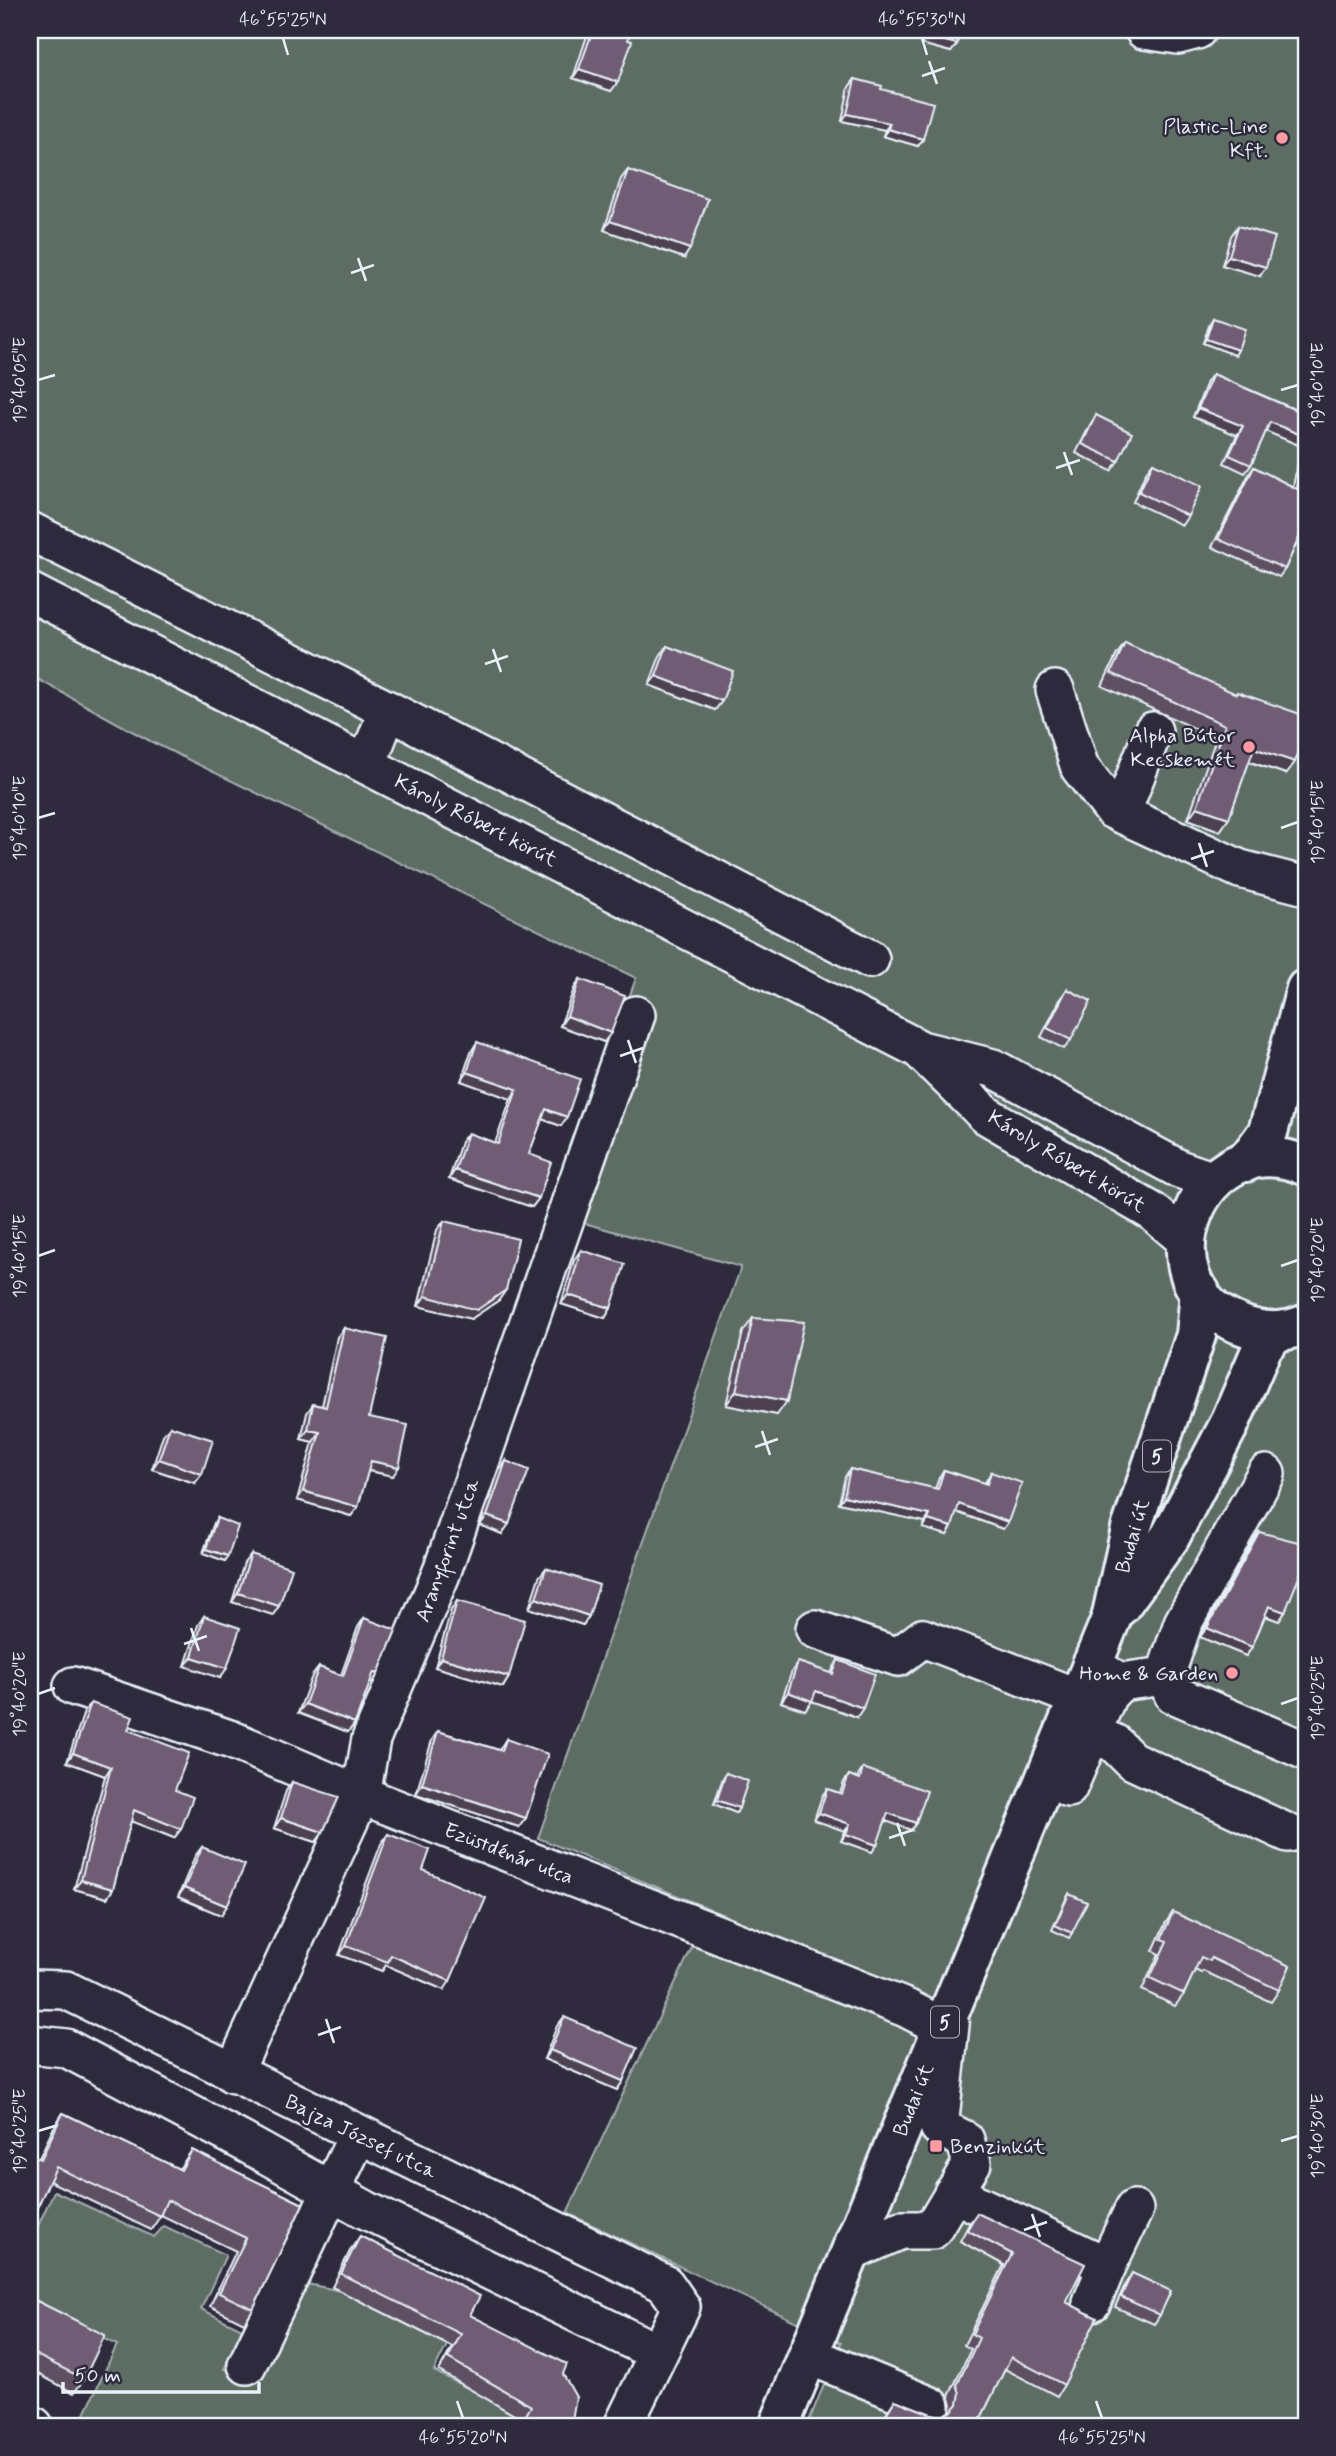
<svg xmlns="http://www.w3.org/2000/svg" width="1336" height="2456" font-family="Mynerve,sans-serif">
<style>
.green{fill:#5d6d64;stroke:#a2afae;stroke-width:2}
.lines{fill:none;stroke-linecap:round;stroke-linejoin:round}
.minor-casing{stroke:#e8f1f8;stroke-width:42}
.major-casing{stroke:#e8f1f8;stroke-width:44}
.minor{stroke:#2f2a3d;stroke-width:37}
.major{stroke:#2f2a3d;stroke-width:38}
.wall{fill:#5f4f64;stroke:#e8f1f8;stroke-width:2}
.shaded-wall{fill:#4e4051;stroke:#e8f1f8;stroke-width:2}
.building{fill:#6f5c74;stroke:#e8f1f8;stroke-width:2}
.ticks{fill:none;stroke:#e8f1f8;stroke-width:2.5}
.poi-dot{fill:#ff9aa2;stroke:#2f2a3d;stroke-width:2.5}
.labels{text-anchor:middle;stroke-width:5;stroke-linejoin:round;paint-order:stroke}
.shield{fill:#2f2a3d;stroke:#b0b5c0;stroke-width:2}
.shield-label{font-size:19px;font-weight:bold;fill:#e8f1f8}
.poi-label{font-size:21px;fill:#e8f1f8;stroke:#2f2a3d;text-anchor:end}
.street-label{font-size:21px;fill:#e8f1f8;stroke:#2f2a3d}
.neatline{fill:none;stroke:#e8f1f8;stroke-width:2.5}
.ticks-label{font-size:18px;text-anchor:middle;fill:#e8f1f8}
</style>
<rect width="100%" height="100%" fill="#2f2a3d"/>
<filter id="ink" filterUnits="userSpaceOnUse"><feTurbulence type="fractalNoise" baseFrequency=".0143" numOctaves="2"/><feDisplacementMap in="SourceGraphic" scale="14" xChannelSelector="R" yChannelSelector="G"/><feConvolveMatrix kernelMatrix="1 2 1 2 8 2 1 2 1" color-interpolation-filters="sRGB"/></filter>
<g filter="url(#ink)">
<!-- green -->
<g class="green">
<polygon points="30,30 1306,30 1306,2426 807,2426 841,2343 567,2213 710,1909 538,1838 741,1267 552,1214 636,978 150,741 30,675"/>
<polygon points="54,2191 154,2237 164,2226 226,2255 201,2309 242,2329 224,2369 263,2376 307,2284 341,2291 447,2345 434,2371 526,2418 522,2426 79,2426 117,2345 30,2304 30,2243"/>
</g>
<g class="lines">
<defs>
<g id="minor">
<polyline points="1144,30 1178,35 1197,30"/>
<polyline points="30,531 388,710"/>
<polyline points="30,592 921,1050 993,1068 1179,1169 1214,1181"/>
<polyline points="1055,690 1080,768 1113,810 1240,869 1306,886"/>
<polyline points="367,764 388,710 870,959"/>
<polyline points="1121,814 1153,731"/>
<polyline points="921,1051 986,1115 1153,1212 1185,1239"/>
<polyline points="815,1629 898,1657 923,1638 1078,1698"/>
<polyline points="1091,1665 1120,1682 1165,1676 1183,1623 1266,1474"/>
<polyline points="1165,1676 1173,1694 1306,1751"/>
<polyline points="73,1686 232,1740 361,1795 906,2008 943,2027"/>
<polyline points="1068,1725 1114,1743 1131,1760 1288,1833"/>
<polyline points="1068,1788 1108,1695 1120,1682"/>
<polyline points="30,1989 66,1990 665,2284 681,2307 623,2426"/>
<polyline points="30,2044 66,2048 242,2141 366,2210 658,2353"/>
<polyline points="233,2074 361,1795 371,1739 441,1574 636,1015"/>
<polyline points="953,2193 1107,2266 1134,2209"/>
<polyline points="853,2251 901,2230 932,2230 972,2163 965,2140 939,2127 950,2025"/>
<polyline points="1092,2302 1107,2266"/>
<polyline points="808,2355 931,2406"/>
<polyline points="247,2365 358,2135"/>
<polyline points="30,2424 34,2426"/>
</g>
<g id="major">
<polyline points="1246,1162 1268,1132 1306,989"/>
<path d="M1306,1166C1200,1118 1134,1284 1239,1324C1261,1333 1284,1334 1306,1324"/>
<polyline points="1120,1606 1170,1537 1229,1425 1263,1346 1277,1331"/>
<polyline points="779,2426 1111,1619 1131,1529 1196,1335 1200,1292"/>
</g>
</defs>
<!-- minor casing -->
<use href="#minor" class="minor-casing"/>
<!-- major casing -->
<use href="#major" class="major-casing"/>
<!-- minor -->
<use href="#minor" class="minor"/>
<!-- major -->
<use href="#major" class="major"/>
</g>
<!-- wall -->
<g class="wall">
<polygon points="589,30 630,30 611,91 573,78"/>
<polygon points="904,30 960,30 957,44 951,52 921,44 923,36"/>
<polygon points="855,79 881,89 923,139 918,146 883,136 885,130 842,121 849,87"/>
<polygon points="628,170 684,258 604,230 621,179"/>
<polygon points="1238,226 1260,276 1222,265 1231,236"/>
<polygon points="1213,318 1235,355 1203,343 1210,323"/>
<polygon points="1213,374 1301,412 1304,407 1306,408 1306,538 1303,543 1298,540 1285,569 1279,577 1212,547 1248,476 1254,467 1293,487 1301,446 1266,431 1251,465 1245,473 1224,463 1237,435 1193,417 1207,382"/>
<polygon points="1096,415 1118,461 1111,471 1076,453 1090,425"/>
<polygon points="1153,463 1188,516 1182,525 1133,502 1146,472"/>
<polygon points="1125,643 1286,774 1249,762 1229,818 1220,831 1188,819 1216,738 1102,686 1116,656"/>
<polygon points="667,646 722,701 715,710 649,685 660,656"/>
<polygon points="580,979 604,1042 560,1026 574,989"/>
<polygon points="1067,989 1071,1040 1064,1049 1041,1037 1061,998"/>
<polygon points="477,1042 567,1117 561,1126 542,1119 529,1154 539,1198 532,1207 449,1179 461,1142 468,1133 495,1143 511,1099 461,1081 471,1052"/>
<polygon points="444,1221 499,1300 471,1319 418,1306 437,1230"/>
<polygon points="581,1250 611,1308 605,1318 561,1304 574,1260"/>
<polygon points="753,1318 777,1415 726,1405 743,1332"/>
<polygon points="344,1328 369,1417 393,1476 368,1471 358,1507 351,1516 297,1500 313,1442 301,1439 307,1413 313,1404 322,1406 337,1337"/>
<polygon points="170,1426 195,1483 152,1469 163,1435"/>
<polygon points="506,1461 502,1534 480,1525 499,1471"/>
<polygon points="850,1469 935,1489 939,1478 944,1470 985,1483 991,1472 1008,1522 1003,1529 956,1512 947,1535 923,1528 925,1522 839,1503 845,1477"/>
<polygon points="217,1518 228,1556 225,1561 203,1553 214,1523"/>
<polygon points="1259,1532 1285,1612 1279,1621 1265,1616 1252,1647 1246,1656 1200,1637 1253,1541"/>
<polygon points="251,1554 273,1615 232,1602 244,1563"/>
<polygon points="546,1568 589,1616 583,1625 529,1608 539,1577"/>
<polygon points="457,1601 509,1677 503,1687 435,1667 451,1610"/>
<polygon points="204,1616 220,1678 185,1666 198,1625"/>
<polygon points="364,1618 378,1674 372,1683 370,1682 355,1723 348,1732 298,1713 312,1676 319,1667 341,1675 358,1627"/>
<polygon points="838,1660 857,1717 812,1701 805,1710 781,1702 792,1671 798,1662 831,1673"/>
<polygon points="91,1703 128,1730 175,1790 181,1829 174,1838 131,1821 113,1889 107,1898 74,1889 105,1776 67,1762 84,1712"/>
<polygon points="438,1731 499,1750 506,1739 519,1827 416,1794 432,1740"/>
<polygon points="863,1768 911,1830 886,1820 872,1852 841,1841 845,1831 814,1820 822,1796 827,1789 840,1793 844,1782 849,1775 857,1778"/>
<polygon points="726,1773 739,1808 736,1813 714,1804 723,1778"/>
<polygon points="292,1782 316,1842 274,1828 286,1791"/>
<polygon points="388,1834 423,1870 444,1990 386,1965 382,1971 339,1955 381,1844"/>
<polygon points="202,1847 221,1915 178,1897 195,1856"/>
<polygon points="1069,1894 1072,1933 1069,1938 1052,1930 1066,1899"/>
<polygon points="1173,1912 1279,1990 1271,2002 1203,1971 1201,1973 1195,1970 1184,1994 1175,2006 1142,1990 1159,1954 1153,1951 1165,1924"/>
<polygon points="564,2017 623,2081 617,2090 544,2059 557,2026"/>
<polygon points="63,2113 179,2169 192,2150 303,2204 253,2309 244,2323 210,2306 236,2251 161,2215 151,2230 49,2181 39,2158 54,2127"/>
<polygon points="977,2213 1066,2302 1064,2385 1057,2396 1005,2369 977,2426 878,2426 895,2400 931,2414 942,2416 950,2412 952,2404 949,2396 971,2349 964,2345 1004,2265 960,2241 969,2224"/>
<polygon points="360,2236 470,2315 563,2374 571,2426 518,2426 521,2419 439,2371 452,2347 332,2287 351,2249"/>
<polygon points="1132,2273 1160,2315 1154,2324 1115,2307 1126,2283"/>
<polygon points="37,2301 84,2379 74,2393 30,2370 30,2311"/>
</g>
<!-- shaded-wall -->
<g class="shaded-wall">
<polygon points="904,30 928,30 923,36"/>
<polygon points="926,36 957,44 951,52 921,44"/>
<polygon points="579,69 618,82 611,91 573,78"/>
<polygon points="847,114 890,123 885,130 842,121"/>
<polygon points="888,129 923,139 918,146 883,136"/>
<polygon points="610,221 690,249 684,258 604,230"/>
<polygon points="1229,256 1266,267 1260,276 1222,265"/>
<polygon points="1206,339 1238,350 1235,355 1203,343"/>
<polygon points="1198,408 1243,426 1237,435 1193,417"/>
<polygon points="1270,422 1306,437 1306,438 1301,446 1265,431"/>
<polygon points="656,676 722,701 715,710 649,685"/>
<polygon points="1254,748 1295,762 1286,774 1245,760"/>
<polygon points="1197,807 1229,818 1220,831 1188,819"/>
<polygon points="567,1016 611,1033 604,1042 560,1026"/>
<polygon points="467,1072 517,1089 511,1099 461,1081"/>
<polygon points="546,1109 567,1117 561,1126 539,1118"/>
<polygon points="455,1170 539,1198 532,1207 449,1179"/>
<polygon points="506,1290 499,1300 471,1319 418,1306 425,1296"/>
<polygon points="568,1295 611,1308 605,1318 561,1304"/>
<polygon points="736,1391 787,1401 777,1415 726,1405"/>
<polygon points="308,1430 320,1432 313,1442 301,1439"/>
<polygon points="159,1459 202,1474 195,1483 152,1469"/>
<polygon points="371,1461 399,1467 393,1476 365,1470"/>
<polygon points="303,1491 358,1507 351,1516 297,1500"/>
<polygon points="844,1496 930,1515 925,1522 839,1503"/>
<polygon points="959,1504 1008,1522 1003,1529 954,1511"/>
<polygon points="487,1516 509,1524 502,1534 480,1525"/>
<polygon points="928,1520 952,1527 947,1535 923,1528"/>
<polygon points="206,1549 228,1556 225,1561 203,1553"/>
<polygon points="238,1593 279,1606 273,1615 232,1602"/>
<polygon points="536,1598 589,1616 583,1625 529,1608"/>
<polygon points="1269,1606 1285,1612 1279,1621 1263,1615"/>
<polygon points="1207,1628 1252,1647 1246,1656 1200,1637"/>
<polygon points="192,1657 227,1668 220,1678 185,1666"/>
<polygon points="441,1658 509,1677 503,1687 435,1667"/>
<polygon points="374,1672 378,1674 372,1683 367,1681"/>
<polygon points="816,1691 863,1708 857,1717 809,1700"/>
<polygon points="788,1692 812,1701 805,1710 781,1702"/>
<polygon points="305,1704 355,1723 348,1732 298,1713"/>
<polygon points="73,1753 111,1767 105,1776 67,1762"/>
<polygon points="422,1784 526,1818 519,1827 416,1794"/>
<polygon points="717,1800 739,1808 736,1813 714,1804"/>
<polygon points="134,1810 181,1829 174,1838 128,1820"/>
<polygon points="819,1813 850,1824 845,1831 814,1820"/>
<polygon points="888,1813 916,1823 911,1830 883,1820"/>
<polygon points="281,1818 323,1832 316,1842 274,1828"/>
<polygon points="846,1834 877,1845 872,1852 841,1841"/>
<polygon points="81,1880 113,1889 107,1898 74,1889"/>
<polygon points="184,1888 227,1906 221,1915 178,1897"/>
<polygon points="346,1946 391,1955 450,1981 444,1990 386,1965 382,1971 339,1955"/>
<polygon points="550,2050 623,2081 617,2090 544,2059"/>
</g>
<!-- building -->
<g class="building">
<polygon points="593,30 630,30 628,40 632,41 618,82 579,69"/>
<polygon points="928,30 960,30 957,44 926,36"/>
<polygon points="855,79 882,86 881,89 933,103 923,139 888,129 890,123 847,114"/>
<polygon points="628,170 708,199 690,249 610,221"/>
<polygon points="1238,226 1275,237 1266,267 1229,256"/>
<polygon points="1213,318 1245,329 1238,350 1206,339"/>
<polygon points="1213,374 1302,413 1304,407 1306,408 1306,437 1270,422 1251,465 1229,455 1243,426 1198,408"/>
<polygon points="1096,415 1132,433 1118,461 1082,444"/>
<polygon points="1306,441 1306,533 1302,531 1285,569 1218,539 1254,467 1297,489"/>
<polygon points="1153,463 1202,486 1188,516 1139,492"/>
<polygon points="1125,643 1236,694 1237,692 1306,716 1306,730 1295,762 1254,748 1229,818 1197,807 1225,725 1111,673"/>
<polygon points="667,646 733,671 722,701 656,676"/>
<polygon points="580,979 625,996 611,1033 567,1016"/>
<polygon points="1067,989 1091,1001 1071,1040 1047,1028"/>
<polygon points="477,1042 580,1079 567,1117 546,1109 529,1154 551,1162 539,1198 455,1170 468,1133 498,1144 517,1089 467,1072"/>
<polygon points="444,1221 518,1239 506,1290 477,1310 425,1296"/>
<polygon points="581,1250 625,1264 611,1308 568,1295"/>
<polygon points="753,1318 804,1322 787,1401 736,1391"/>
<polygon points="344,1328 387,1338 369,1417 408,1425 399,1467 371,1461 358,1507 303,1491 320,1432 308,1430 313,1404 326,1407"/>
<polygon points="170,1426 213,1440 202,1474 159,1459"/>
<polygon points="506,1461 529,1470 509,1524 487,1516"/>
<polygon points="850,1469 938,1489 944,1470 987,1484 991,1472 1022,1483 1008,1522 959,1504 952,1527 928,1520 930,1515 844,1496"/>
<polygon points="217,1518 238,1526 228,1556 206,1549"/>
<polygon points="1259,1532 1306,1544 1306,1559 1285,1612 1269,1606 1252,1647 1207,1628"/>
<polygon points="251,1554 292,1568 279,1606 238,1593"/>
<polygon points="546,1568 599,1585 589,1616 536,1598"/>
<polygon points="457,1601 525,1620 509,1677 441,1658"/>
<polygon points="204,1616 240,1628 227,1668 192,1657"/>
<polygon points="364,1618 396,1630 378,1674 374,1672 355,1723 305,1704 319,1667 343,1676"/>
<polygon points="838,1660 875,1674 863,1708 816,1691 812,1701 788,1692 798,1662 833,1674"/>
<polygon points="91,1703 133,1717 128,1730 189,1753 175,1790 193,1797 181,1829 134,1810 113,1889 81,1880 111,1767 73,1753"/>
<polygon points="438,1731 502,1751 506,1739 548,1754 526,1818 422,1784"/>
<polygon points="863,1768 927,1791 916,1823 888,1813 877,1845 846,1834 850,1824 819,1813 827,1789 842,1794 849,1775 860,1779"/>
<polygon points="726,1773 748,1781 739,1808 717,1800"/>
<polygon points="292,1782 339,1797 323,1832 281,1818"/>
<polygon points="388,1834 430,1850 423,1870 486,1898 450,1981 391,1955 388,1962 346,1946"/>
<polygon points="202,1847 245,1865 227,1906 184,1888"/>
<polygon points="1069,1894 1087,1902 1072,1933 1055,1925"/>
<polygon points="1173,1912 1290,1966 1279,1990 1211,1958 1210,1961 1201,1957 1184,1994 1150,1978 1167,1941 1161,1939"/>
<polygon points="564,2017 637,2048 623,2081 550,2050"/>
<polygon points="63,2113 181,2170 192,2150 303,2204 253,2309 219,2293 246,2238 167,2200 160,2216 56,2167 30,2223 30,2154 41,2159"/>
<polygon points="977,2213 1085,2264 1066,2302 1097,2318 1064,2385 1011,2357 977,2426 879,2426 895,2400 931,2414 942,2416 951,2412 958,2404 960,2393 957,2385 979,2338 972,2334 1012,2254 967,2230"/>
<polygon points="360,2236 480,2296 470,2315 567,2364 563,2374 576,2397 571,2426 520,2426 531,2406 448,2358 461,2334 341,2274"/>
<polygon points="1132,2273 1171,2291 1160,2315 1121,2297"/>
<polygon points="37,2301 105,2335 84,2379 30,2352 30,2315"/>
</g>
</g>
<!-- ticks -->
<path class="ticks" d="M283,38L288,55M922,38L927,55M929,61L937,84M922,76L945,68M358,258L366,281M351,273L374,265M38,380L55,375M1281,390L1298,385M1064,452L1072,475M1056,468L1080,460M493,649L501,672M485,664L508,656M38,818L55,813M1281,828L1298,822M1199,843L1207,867M1191,859L1214,851M628,1040L636,1063M620,1056L643,1048M38,1256L55,1250M1281,1266L1298,1260M762,1431L770,1455M755,1447L778,1439M191,1628L199,1651M184,1644L207,1636M38,1694L55,1688M1281,1704L1298,1698M897,1823L905,1846M889,1838L913,1830M326,2019L334,2043M318,2035L341,2027M38,2131L55,2126M1281,2141L1298,2136M1032,2214L1040,2237M1024,2230L1047,2222M457,2401L463,2418M1096,2401L1102,2418"/>
<!-- markers -->
<g class="poi-dot">
<circle cx="1282" cy="138" r="7"/>
<circle cx="1249" cy="747" r="7"/>
<circle cx="1232" cy="1673" r="7"/>
<rect x="929" y="2139" width="14" height="14" rx="3.5"/>
</g>
<g class="labels">
<!-- shield labels -->
<g class="shield">
<rect x="1143" y="1440.5" width="28" height="31" rx="5"/>
<rect x="931" y="2006.5" width="28" height="31" rx="5"/>
</g>
<g class="shield-label">
<text x="1157" y="1463">5</text>
<text x="945" y="2029">5</text>
</g>
<!-- poi labels -->
<g class="poi-label">
<text x="1268" y="133">Plastic-Line<tspan x="1268" dy="24">Kft.</tspan></text>
<text x="1235" y="742">Alpha Bútor<tspan x="1235" dy="24">Kecskemét</tspan></text>
<text x="1218" y="1680">Home &amp; Garden</text>
<text x="950" y="2153" text-anchor="start">Benzinkút</text>
</g>
<!-- street labels -->
<g class="street-label">
<text transform="translate(476 820) rotate(27)" y="7">Károly Róbert körút</text>
<text transform="translate(1067 1161) rotate(31)" y="7">Károly Róbert körút</text>
<text transform="translate(1132 1536) rotate(-74)" y="7">Budai út</text>
<text transform="translate(447 1550) rotate(-70)" y="7">Aranyforint utca</text>
<text transform="translate(509 1853) rotate(21)" y="7">Ezüstdénár utca</text>
<text transform="translate(913 2100) rotate(-68)" y="7">Budai út</text>
<text transform="translate(361 2136) rotate(26)" y="7">Bajza József utca</text>
</g>
</g>
<!-- margin -->
<rect width="1336" height="2456" fill="none" stroke="#2f2a3d" stroke-width="77"/>
<!-- scale -->
<path d="M63 2382v10h196v-10" fill="none" stroke="#e8f1f8" stroke-width="3.5"/>
<text x="74" y="2382" font-size="21" fill="#e8f1f8" stroke="#2f2a3d" stroke-width="5" paint-order="stroke">50 m</text>
<rect x="38" y="38" width="1260" height="2380" class="neatline"/>
<g class="ticks-label">
<text x="283" y="25">46°55'25"N</text>
<text x="922" y="25">46°55'30"N</text>
<text transform="translate(19 380) rotate(-90)" y="6">19°40'05"E</text>
<text transform="translate(1317 385) rotate(-90)" y="6">19°40'10"E</text>
<text transform="translate(19 818) rotate(-90)" y="6">19°40'10"E</text>
<text transform="translate(1317 822) rotate(-90)" y="6">19°40'15"E</text>
<text transform="translate(19 1256) rotate(-90)" y="6">19°40'15"E</text>
<text transform="translate(1317 1260) rotate(-90)" y="6">19°40'20"E</text>
<text transform="translate(19 1694) rotate(-90)" y="6">19°40'20"E</text>
<text transform="translate(1317 1698) rotate(-90)" y="6">19°40'25"E</text>
<text transform="translate(19 2131) rotate(-90)" y="6">19°40'25"E</text>
<text transform="translate(1317 2136) rotate(-90)" y="6">19°40'30"E</text>
<text x="463" y="2443">46°55'20"N</text>
<text x="1102" y="2443">46°55'25"N</text>
</g>
</svg>
